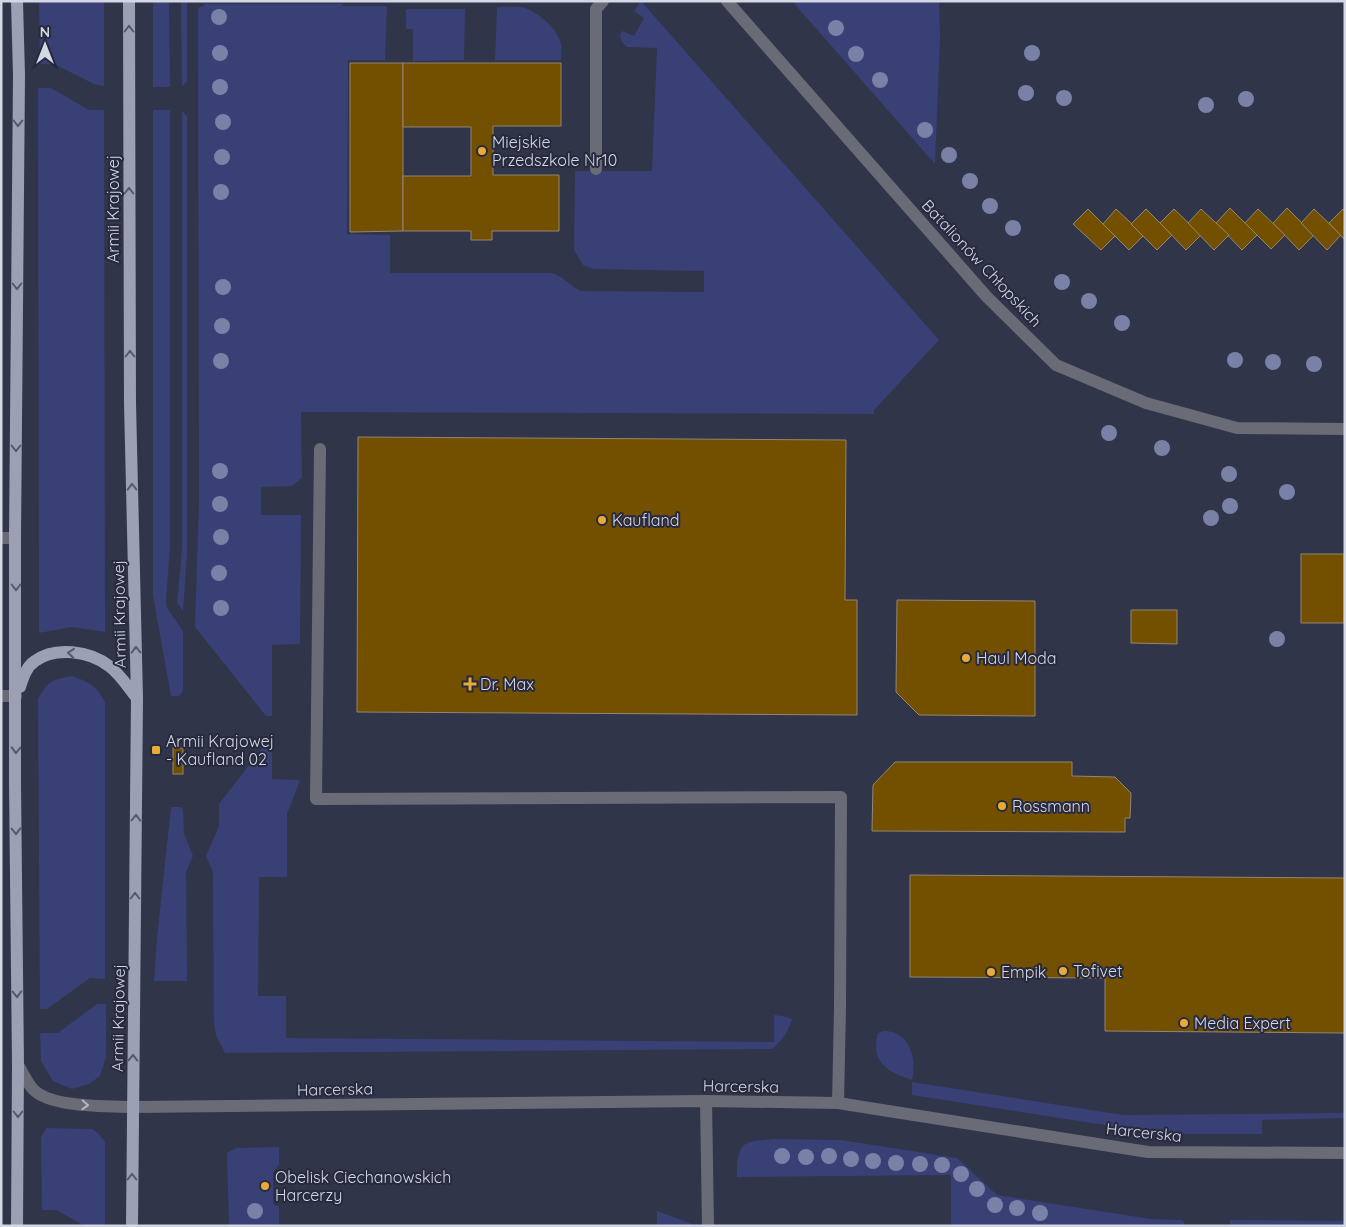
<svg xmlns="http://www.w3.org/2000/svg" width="1346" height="1227" font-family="Quicksand,sans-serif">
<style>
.green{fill:#384076}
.building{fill:#734f00;stroke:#948670}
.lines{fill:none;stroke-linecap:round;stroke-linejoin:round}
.minor{stroke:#696c76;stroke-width:12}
.major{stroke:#9ba0b5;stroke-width:12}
.tree{fill:#7981a7}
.oneway{stroke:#55596e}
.oneway2{stroke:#b4b7c3}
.poi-dot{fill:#e9ab38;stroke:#272a3e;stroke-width:2}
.labels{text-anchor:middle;stroke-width:4;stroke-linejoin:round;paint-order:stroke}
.poi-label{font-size:16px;fill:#d4d7e4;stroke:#272a3e;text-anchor:start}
.street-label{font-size:16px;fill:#d4d7e4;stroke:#272a3e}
</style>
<rect width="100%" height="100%" fill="#303549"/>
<!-- green -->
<g class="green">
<polygon points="39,1 104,1 104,86 94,84 54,64 40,64"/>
<polygon points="153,1 169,1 170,87 153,87"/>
<polygon points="181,1 187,1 187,81 182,87"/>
<path d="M641,1L939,340L874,410V414L301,412L302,478L292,486L261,487V515H301L300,644L272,645V716H266L195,627L199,502L198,8L206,4H342L343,6H387L385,60H348L347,234L390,235V273H552C564,277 570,286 581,291L704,292V271L594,269L583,265L574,250L575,171H652L657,48L627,47L622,42L620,35L622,31L634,36L644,18L634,11Z"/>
<polygon points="792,1 939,1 940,37 935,164"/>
<path d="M497,7C505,7 514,6 521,7C537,10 558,29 561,44C562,49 561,55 561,60H495Z"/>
<polygon points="406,9 465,9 464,60 413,61 413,29 406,29"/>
<polygon points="38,88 51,88 89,110 104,110 105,632 72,627 39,633"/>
<polygon points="153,110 170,110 170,546 166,603 167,608 183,631 183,691 179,696 171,696 153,596"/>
<polygon points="182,111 187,116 187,552 183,611 177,603 182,550"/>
<path d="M72,676C89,682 96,685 105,702V979L90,978L47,1009H40L38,699C47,682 53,679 72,676Z"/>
<path d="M266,743H272V779L300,780L287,814V877H259L258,996H286V1038L774,1042V1015L783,1016L792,1019C788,1032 783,1040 772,1049L225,1053L216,1035L214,1025L213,872L206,856L219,826V804Z"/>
<polygon points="171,807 180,807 183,809 184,833 193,856 186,872 187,981 154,981 157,938"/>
<polygon points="97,1004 106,1004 106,1057 100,1076 89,1084 72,1089 53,1081 41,1061 40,1033 58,1033"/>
<path d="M884,1031C910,1031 917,1059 912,1080C887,1072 870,1062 878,1033Z"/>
<polygon points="912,1082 1123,1115 1345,1113 1345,1118 1262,1120 1262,1134 1184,1134 1150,1132 912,1095"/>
<polygon points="46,1128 92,1129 99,1134 105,1142 105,1226 85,1226 56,1210 42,1210 41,1137"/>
<path d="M774,1139L841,1140L957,1158L997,1195L1151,1219L1182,1220L1187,1226H951V1175L737,1177C737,1143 741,1141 774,1139Z"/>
<polygon points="279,1147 279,1165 273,1172 273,1204 279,1207 279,1226 229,1226 227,1153 236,1148"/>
<polygon points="657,1211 695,1225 695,1226 628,1226 657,1225"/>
<polygon points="1230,1220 1345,1221 1345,1226 1230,1226"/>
</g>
<!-- building -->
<g class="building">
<polygon points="350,63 403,63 403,231 350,232"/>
<polygon points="403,63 561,63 561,126 493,126 493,175 559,175 559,231 492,231 492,240 471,240 471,231 403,231 403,176 471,176 471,127 403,127"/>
<polygon points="1230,208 1257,235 1242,250 1216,223"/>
<polygon points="1287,208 1314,235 1299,250 1273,223"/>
<polygon points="1088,209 1115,236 1101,250 1073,224"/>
<polygon points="1116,209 1144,235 1129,250 1103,224"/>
<polygon points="1146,209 1172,235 1157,250 1131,224"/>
<polygon points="1174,209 1201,235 1186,250 1160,223"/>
<polygon points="1201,209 1229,235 1214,250 1188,223"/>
<polygon points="1258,209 1285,235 1271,249 1245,223"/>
<polygon points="1314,209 1341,235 1327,250 1301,223"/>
<polygon points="1343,209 1345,210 1345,240 1329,223"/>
<polygon points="358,437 846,440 845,600 857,600 857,715 357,712"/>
<rect x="1301" y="554" width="43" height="69"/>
<polygon points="897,600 1035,601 1035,716 919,715 896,692"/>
<polygon points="1131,610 1177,610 1177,644 1131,643"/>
<rect x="173" y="748" width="10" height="26"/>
<polygon points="895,762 1072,762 1072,776 1115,777 1131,793 1130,818 1125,818 1125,832 872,831 873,785"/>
<polygon points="910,875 1345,878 1345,1033 1105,1031 1105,978 910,977"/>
</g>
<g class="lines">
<!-- minor -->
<g class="minor">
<polyline points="727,1 987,297 1056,365 1146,403 1237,428 1345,429"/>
<polyline points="596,169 596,9 603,1"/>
<polyline points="320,449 316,799 841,797 840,1008 838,1103"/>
<polyline points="1,538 15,538"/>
<polyline points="1,696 16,696"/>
<path d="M18,1065C23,1073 27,1082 32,1088C48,1108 108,1106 133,1107L706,1101L838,1103L1148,1152L1345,1153"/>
<polyline points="706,1101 708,1226"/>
</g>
<!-- major -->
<g class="major">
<polyline points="129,1 130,403 137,698 132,1226"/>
<path d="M20,687C23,678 26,667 35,661C55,646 90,651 109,666C120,674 128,687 137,698"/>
<polyline points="17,1226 18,1065 15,783 15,538 19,75 17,1"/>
</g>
</g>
<!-- trees -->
<g class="tree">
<circle cx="219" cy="17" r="8"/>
<circle cx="836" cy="28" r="8"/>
<circle cx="220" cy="53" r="8"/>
<circle cx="1032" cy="53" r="8"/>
<circle cx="856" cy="54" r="8"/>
<circle cx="880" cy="80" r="8"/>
<circle cx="220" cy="87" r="8"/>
<circle cx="1026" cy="93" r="8"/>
<circle cx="1064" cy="98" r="8"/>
<circle cx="1246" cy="99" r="8"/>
<circle cx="1206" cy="105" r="8"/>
<circle cx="223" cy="122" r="8"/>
<circle cx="925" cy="130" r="8"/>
<circle cx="949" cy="155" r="8"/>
<circle cx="222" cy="157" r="8"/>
<circle cx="970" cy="181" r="8"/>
<circle cx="221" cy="192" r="8"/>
<circle cx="990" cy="206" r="8"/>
<circle cx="1013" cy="228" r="8"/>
<circle cx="1062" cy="282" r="8"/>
<circle cx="223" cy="287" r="8"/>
<circle cx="1089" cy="301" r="8"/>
<circle cx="1122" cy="323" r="8"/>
<circle cx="222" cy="326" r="8"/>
<circle cx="1235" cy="360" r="8"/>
<circle cx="221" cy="361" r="8"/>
<circle cx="1273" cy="362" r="8"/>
<circle cx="1314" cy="364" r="8"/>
<circle cx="1109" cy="433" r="8"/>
<circle cx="1162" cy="448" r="8"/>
<circle cx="220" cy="471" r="8"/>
<circle cx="1229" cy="474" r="8"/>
<circle cx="1287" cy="492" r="8"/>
<circle cx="220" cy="504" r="8"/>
<circle cx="1230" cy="506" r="8"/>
<circle cx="1211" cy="518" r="8"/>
<circle cx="221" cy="537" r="8"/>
<circle cx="219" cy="573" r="8"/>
<circle cx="221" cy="608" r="8"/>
<circle cx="1277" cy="639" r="8"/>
<circle cx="782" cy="1156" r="8"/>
<circle cx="829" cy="1156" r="8"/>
<circle cx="806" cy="1157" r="8"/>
<circle cx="851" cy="1159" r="8"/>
<circle cx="873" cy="1161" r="8"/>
<circle cx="896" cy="1163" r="8"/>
<circle cx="920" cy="1164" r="8"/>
<circle cx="942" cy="1165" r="8"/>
<circle cx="961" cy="1174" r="8"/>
<circle cx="977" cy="1189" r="8"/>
<circle cx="995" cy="1205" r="8"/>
<circle cx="1017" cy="1208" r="8"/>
<circle cx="255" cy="1211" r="8"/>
<circle cx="1040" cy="1213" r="8"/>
</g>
<!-- one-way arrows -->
<defs><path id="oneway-chevron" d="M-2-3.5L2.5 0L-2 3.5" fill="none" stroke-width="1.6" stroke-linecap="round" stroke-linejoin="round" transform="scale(1.25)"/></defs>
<g class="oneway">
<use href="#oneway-chevron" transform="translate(129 29) rotate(-90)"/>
<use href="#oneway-chevron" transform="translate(18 123) rotate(90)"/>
<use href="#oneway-chevron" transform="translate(129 191) rotate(-90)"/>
<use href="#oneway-chevron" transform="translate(17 286) rotate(90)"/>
<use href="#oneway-chevron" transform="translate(130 354) rotate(-90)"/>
<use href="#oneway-chevron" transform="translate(16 448) rotate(90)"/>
<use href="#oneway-chevron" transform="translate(132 487) rotate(-91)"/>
<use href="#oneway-chevron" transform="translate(16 587) rotate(90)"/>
<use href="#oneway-chevron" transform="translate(136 650) rotate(-91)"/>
<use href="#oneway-chevron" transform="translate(71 653) rotate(-175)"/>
<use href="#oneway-chevron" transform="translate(16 750) rotate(91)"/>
<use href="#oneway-chevron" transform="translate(136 818) rotate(-89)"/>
<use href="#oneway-chevron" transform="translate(16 831) rotate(89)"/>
<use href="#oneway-chevron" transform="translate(135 896) rotate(-90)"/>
<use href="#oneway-chevron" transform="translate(17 994) rotate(89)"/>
<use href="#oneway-chevron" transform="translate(133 1058) rotate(-89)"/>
<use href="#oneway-chevron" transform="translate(18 1114) rotate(90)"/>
<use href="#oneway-chevron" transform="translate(132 1177) rotate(-90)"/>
</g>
<use class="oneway2" href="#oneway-chevron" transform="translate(85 1105) rotate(3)"/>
<!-- markers -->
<g class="poi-dot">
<circle cx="482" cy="151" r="5"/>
<circle cx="602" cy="520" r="5"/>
<circle cx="966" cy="658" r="5"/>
<path d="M467.5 676.5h5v5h5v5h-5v5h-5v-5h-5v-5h5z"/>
<rect x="151" y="745" width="10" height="10" rx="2.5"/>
<circle cx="1002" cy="806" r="5"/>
<circle cx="1063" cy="971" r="5"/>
<circle cx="991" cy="972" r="5"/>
<circle cx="1184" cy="1023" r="5"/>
<circle cx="265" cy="1186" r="5"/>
</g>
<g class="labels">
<!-- poi labels -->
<g class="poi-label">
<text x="492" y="148">Miejskie<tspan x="492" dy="18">Przedszkole Nr10</tspan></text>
<text x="612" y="526">Kaufland</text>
<text x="976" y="664">Haul Moda</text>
<text x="480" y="690">Dr. Max</text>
<text x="166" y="747">Armii Krajowej<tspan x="166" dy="18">- Kaufland 02</tspan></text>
<text x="1012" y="812">Rossmann</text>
<text x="1073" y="977">Tofivet</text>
<text x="1001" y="978">Empik</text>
<text x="1194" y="1029">Media Expert</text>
<text x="275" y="1183">Obelisk Ciechanowskich<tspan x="275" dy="18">Harcerzy</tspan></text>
</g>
<!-- street labels -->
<g class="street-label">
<text transform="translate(113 209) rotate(-90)" y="6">Armii Krajowej</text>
<text transform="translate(982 263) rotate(47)" y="6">Batalionów Chłopskich</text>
<text transform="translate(119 614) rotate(-91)" y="6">Armii Krajowej</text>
<text transform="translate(118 1018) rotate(-89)" y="6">Armii Krajowej</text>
<text transform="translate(741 1086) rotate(1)" y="6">Harcerska</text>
<text transform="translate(335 1089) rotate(-1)" y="6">Harcerska</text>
<text transform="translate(1144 1132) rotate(6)" y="6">Harcerska</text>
</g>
</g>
<!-- border -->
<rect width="1346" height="1227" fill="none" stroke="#d4d7e4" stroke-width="5"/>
<!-- north arrow -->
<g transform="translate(45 45)" stroke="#272a3e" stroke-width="4" paint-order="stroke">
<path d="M0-4L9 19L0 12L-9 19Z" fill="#d4d7e4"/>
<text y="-8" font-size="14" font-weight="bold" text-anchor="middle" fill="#d4d7e4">N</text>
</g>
</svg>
